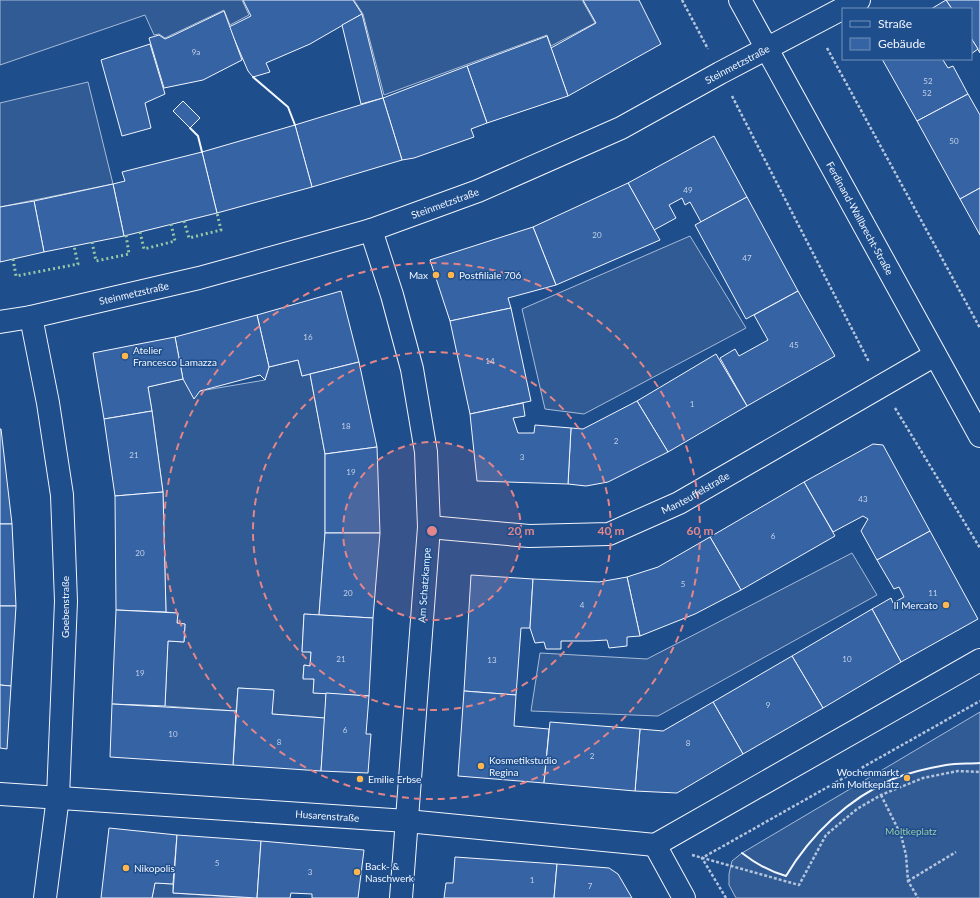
<svg xmlns="http://www.w3.org/2000/svg" width="980" height="898" font-family="Lato,sans-serif">
<style>
.built{fill:#305b95;stroke:#a8bbd7}
.building{fill:#3563a3;stroke:#f2f6ff}
.lines{fill:none;stroke-linecap:round;stroke-linejoin:round}
.minor-casing{stroke:#f2f6ff;stroke-width:24}
.tertiary-casing{stroke:#f2f6ff;stroke-width:24}
.path{stroke:#b3c4dc;stroke-width:2.5;stroke-dasharray:3 2;stroke-linecap:butt}
.minor{stroke:#1f4e8c;stroke-width:22}
.tertiary{stroke:#1f4e8c;stroke-width:22}
.hedge{stroke:#97c8a6;stroke-width:3;stroke-dasharray:2 3;stroke-linecap:butt}
.wall{stroke:#f2f6ff;stroke-width:2}
.ring{fill:none;stroke:#e38589;stroke-width:2;stroke-dasharray:7 5}
.poi-dot{fill:#ffb74d;stroke:#1f4e8c;stroke-width:1.5}
.labels{text-anchor:middle;stroke-width:3;stroke-linejoin:round;paint-order:stroke}
.number-label{font-size:8px;fill:#c3d1e8}
.street-label{font-size:10px;fill:#f2f6ff;stroke:#1f4e8c}
.poi-label{font-size:10px;fill:#f2f6ff;stroke:#1f4e8c;text-anchor:start}
.park-label{font-size:10px;fill:#97c8a6;stroke:#1f4e8c}
.centre{fill:#e38589;stroke:#1f4e8c;stroke-width:2}
.ring-label{font-size:12px;text-anchor:middle;font-weight:bold;fill:#e38589;stroke:#1f4e8c;stroke-width:3;stroke-linejoin:round;paint-order:stroke}
</style>
<rect width="100%" height="100%" fill="#1f4e8c"/>
<!-- built -->
<g class="built">
<polygon points="0,0 242,0 249,15 230,25 224,10 165,38 159,34 154,35 145,15 0,65"/>
<polygon points="354,0 582,0 595,23 551,46 547,35 384,95 363,14"/>
<polygon points="88,82 113,184 0,207 0,103"/>
<polygon points="690,236 746,328 584,414 545,409 522,309"/>
<polygon points="298,360 302,376 310,374 325,454 325,533 319,615 304,614 302,651 311,652 310,666 304,665 303,678 314,679 314,693 326,693 325,718 272,714 273,690 238,688 236,711 165,706 168,641 184,642 185,624 177,623 178,613 166,612 163,492 152,411 148,387 183,379 200,391 265,380 269,367"/>
<polygon points="852,553 877,595 658,716 531,711 540,653 647,659"/>
<polygon points="980,712 980,898 736,898 729,885 729,874 732,861 742,853"/>
<polygon points="155,883 173,884 173,893 248,898 152,898"/>
</g>
<!-- building -->
<g class="building">
<polygon points="243,0 353,0 362,14 310,44 266,63 270,72 253,77 248,71 229,27 251,16"/>
<polygon points="583,0 639,0 661,44 568,96 551,48 596,23"/>
<polygon points="946,0 980,0 980,53 971,38 971,9 952,9"/>
<polygon points="946,0 952,9 931,9"/>
<polygon points="224,11 242,60 203,80 164,88 149,38 159,35 165,39 172,36"/>
<polygon points="362,14 383,98 361,104 342,25"/>
<polygon points="547,36 568,96 487,123 467,66"/>
<polygon points="971,38 978,49 971,54"/>
<polygon points="150,44 165,94 145,103 151,128 122,136 101,60"/>
<polygon points="882,59 944,59 943,60 948,68 953,66 968,94 917,121"/>
<polygon points="467,66 487,123 471,129 474,137 414,158 402,160 383,98"/>
<polygon points="968,94 980,115 980,188 960,199 917,121"/>
<polygon points="383,98 402,160 312,187 295,125"/>
<polygon points="183,101 200,118 190,128 173,111"/>
<polygon points="295,125 312,187 217,213 202,152"/>
<polygon points="714,136 747,197 701,222 690,202 685,205 682,198 669,205 676,218 654,230 628,183"/>
<polygon points="202,152 217,213 124,236 113,184 125,181 122,172"/>
<polygon points="628,183 660,240 556,285 533,227"/>
<polygon points="113,184 124,236 44,252 34,201"/>
<polygon points="980,188 980,235 960,199"/>
<polygon points="747,197 798,291 746,319 695,225"/>
<polygon points="34,201 44,252 0,262 0,207"/>
<polygon points="533,227 556,285 508,298 511,308 450,321 430,260"/>
<polygon points="341,291 359,362 302,376 298,360 269,367 257,315"/>
<polygon points="798,291 835,356 747,406 720,358 735,349 739,356 768,340 754,315"/>
<polygon points="511,308 531,401 470,414 450,321"/>
<polygon points="257,315 269,367 265,380 260,375 200,391 194,399 183,379 175,337"/>
<polygon points="175,337 183,379 148,387 152,411 104,419 93,353"/>
<polygon points="716,354 747,406 668,452 637,401"/>
<polygon points="359,362 377,447 325,454 310,374"/>
<polygon points="637,401 668,452 608,482 586,486 568,484 571,428 583,429"/>
<polygon points="523,403 525,416 513,418 518,433 534,433 535,425 571,428 568,484 477,481 470,414"/>
<polygon points="152,411 163,492 115,496 104,419"/>
<polygon points="0,429 1,429 12,524 0,524"/>
<polygon points="873,444 883,445 930,531 877,560 861,531 868,519 863,516 833,532 804,482"/>
<polygon points="377,447 380,533 325,533 325,454"/>
<polygon points="804,482 835,536 741,590 710,537"/>
<polygon points="163,492 166,612 116,610 115,496"/>
<polygon points="0,524 12,524 16,606 0,606"/>
<polygon points="930,531 978,619 901,662 872,609 891,598 893,603 904,597 899,587 894,589 877,560"/>
<polygon points="325,533 380,533 373,618 319,615"/>
<polygon points="710,537 741,590 695,614 640,636 627,577 658,567"/>
<polygon points="471,575 533,579 530,628 521,628 516,695 464,691"/>
<polygon points="627,577 640,636 627,637 627,646 609,648 607,640 589,641 561,641 561,649 546,649 544,642 535,643 530,628 533,579 599,582"/>
<polygon points="0,606 16,606 11,686 0,685"/>
<polygon points="872,609 901,662 823,708 792,656"/>
<polygon points="116,610 178,613 177,623 185,624 184,642 168,641 165,706 112,704"/>
<polygon points="304,614 373,618 369,696 313,693 314,679 303,679 304,665 310,666 311,652 302,652"/>
<polygon points="792,656 823,708 743,754 713,702"/>
<polygon points="0,685 11,686 7,749 0,748"/>
<polygon points="238,688 274,690 272,714 325,718 321,771 233,765"/>
<polygon points="464,691 516,695 514,726 549,729 544,783 458,776"/>
<polygon points="326,693 369,696 366,734 371,734 368,773 321,771"/>
<polygon points="713,702 743,754 677,793 635,791 640,729 663,731"/>
<polygon points="112,704 236,711 233,765 110,757"/>
<polygon points="550,722 640,729 635,791 544,783"/>
<polygon points="109,828 177,835 173,884 155,883 152,898 101,898"/>
<polygon points="177,835 261,841 257,898 173,893"/>
<polygon points="261,841 364,850 358,898 312,898 312,894 291,893 290,898 257,898"/>
<polygon points="455,857 557,864 554,898 444,898 446,883 453,883"/>
<polygon points="557,864 609,868 618,874 632,898 554,898"/>
</g>
<g class="lines">
<defs>
<g id="minor">
<polyline points="371,230 392,295 412,369 426,452 429,527 401,898"/>
<polyline points="31,317 48,403 62,495 66,601 58,797 45,898"/>
<path id="s1" d="M0,322L31,317L199,278L239,267L371,230L478,191L621,128L720,73L859,0"/>
<path id="s2" d="M429,527L529,536L609,534L679,503L935,355"/>
<path id="s3" d="M0,794L407,821L655,845"/>
<polyline points="684,898 655,845 980,660"/>
</g>
<g id="tertiary">
<path id="s4" d="M740,0L980,436"/>
</g>
</defs>
<!-- minor casing -->
<use href="#minor" class="minor-casing"/>
<!-- tertiary casing -->
<use href="#tertiary" class="tertiary-casing"/>
<!-- path -->
<g class="path">
<polyline points="682,0 708,49"/>
<polyline points="827,48 980,328"/>
<polyline points="732,96 869,362"/>
<polyline points="895,408 980,548"/>
<polyline points="881,795 901,835 906,855 908,881 918,898"/>
<polyline points="692,855 799,885 826,835 857,809 881,795 923,778 958,771 980,772"/>
<polyline points="908,881 956,852"/>
<polyline points="726,898 702,858 980,701"/>
</g>
<!-- minor -->
<use href="#minor" class="minor"/>
<!-- tertiary -->
<use href="#tertiary" class="tertiary"/>
<!-- hedge -->
<g class="hedge">
<polyline points="184,221 189,238 221,230 217,213"/>
<polyline points="140,232 144,249 175,241 171,224"/>
<polyline points="92,242 96,261 129,254 126,235"/>
<polyline points="13,259 16,276 78,264 74,246"/>
</g>
<!-- wall -->
<g class="wall">
<polyline points="253,77 288,107 295,125"/>
<polyline points="190,128 198,136 202,152"/>
<path d="M742,853C756,864 768,871 786,876C811,834 848,799 893,779C910,772 929,768 946,765C957,763 969,764 980,763"/>
</g>
</g>
<!-- distance rings -->
<circle cx="432" cy="531" r="89" fill="#e38589" fill-opacity=".12"/>
<g class="ring">
<circle cx="432" cy="531" r="89"/>
<circle cx="432" cy="531" r="179"/>
<circle cx="432" cy="531" r="268"/>
</g>
<!-- markers -->
<g class="poi-dot">
<circle cx="436" cy="275" r="4"/>
<circle cx="451" cy="275" r="4"/>
<circle cx="125" cy="356" r="4"/>
<circle cx="946" cy="605" r="4"/>
<circle cx="481" cy="766" r="4"/>
<circle cx="907" cy="778" r="4"/>
<circle cx="360" cy="779" r="4"/>
<circle cx="126" cy="868" r="4"/>
<circle cx="357" cy="872" r="4"/>
</g>
<g class="labels">
<!-- number labels -->
<g class="number-label">
<text x="196" y="55">9a</text>
<text x="928" y="84">52</text>
<text x="927" y="96">52</text>
<text x="954" y="144">50</text>
<text x="688" y="193">49</text>
<text x="597" y="238">20</text>
<text x="747" y="261">47</text>
<text x="308" y="340">16</text>
<text x="794" y="348">45</text>
<text x="490" y="364">14</text>
<text x="692" y="407">1</text>
<text x="346" y="429">18</text>
<text x="616" y="444">2</text>
<text x="134" y="458">21</text>
<text x="522" y="460">3</text>
<text x="351" y="475">19</text>
<text x="863" y="502">43</text>
<text x="773" y="539">6</text>
<text x="140" y="556">20</text>
<text x="683" y="587">5</text>
<text x="348" y="596">20</text>
<text x="933" y="596">11</text>
<text x="582" y="608">4</text>
<text x="341" y="662">21</text>
<text x="847" y="662">10</text>
<text x="492" y="663">13</text>
<text x="140" y="676">19</text>
<text x="768" y="708">9</text>
<text x="345" y="733">6</text>
<text x="173" y="737">10</text>
<text x="279" y="745">8</text>
<text x="688" y="746">8</text>
<text x="592" y="759">2</text>
<text x="217" y="866">5</text>
<text x="310" y="875">3</text>
<text x="532" y="883">1</text>
<text x="590" y="889">7</text>
</g>
<!-- street labels -->
<g class="street-label">
<text dy="4" stroke="none"><textPath href="#s1" startOffset="785">Steinmetzstraße</textPath></text>
<text dy="4" stroke="none"><textPath href="#s1" startOffset="461">Steinmetzstraße</textPath></text>
<text dy="4" stroke="none"><textPath href="#s4" startOffset="249">Ferdinand-Wallbrecht-Straße</textPath></text>
<text dy="4" stroke="none"><textPath href="#s1" startOffset="137">Steinmetzstraße</textPath></text>
<text dy="4" stroke="none"><textPath href="#s2" startOffset="276">Manteuffelstraße</textPath></text>
<text transform="translate(424 585) rotate(-86)" y="4">Am Schatzkampe</text>
<text transform="translate(65 607) rotate(-90)" y="4">Goebenstraße</text>
<text dy="4" stroke="none"><textPath href="#s3" startOffset="328">Husarenstraße</textPath></text>
</g>
<!-- poi labels -->
<g class="poi-label">
<text x="428" y="279" text-anchor="end">Max</text>
<text x="459" y="279">Postfiliale 706</text>
<text x="133" y="354">Atelier<tspan x="133" dy="12">Francesco Lamazza</tspan></text>
<text x="938" y="609" text-anchor="end">Il Mercato</text>
<text x="489" y="764">Kosmetikstudio<tspan x="489" dy="12">Regina</tspan></text>
<text x="899" y="776" text-anchor="end">Wochenmarkt<tspan x="899" dy="12">am Moltkeplatz</tspan></text>
<text x="368" y="783">Emilie Erbse</text>
<text x="365" y="870">Back- &amp;<tspan x="365" dy="12">Naschwerk</tspan></text>
<text x="134" y="872">Nikopolis</text>
</g>
<!-- park labels -->
<g class="park-label">
<text x="911" y="835">Moltkeplatz</text>
</g>
</g>
<circle cx="432" cy="531" r="6" class="centre"/>
<g class="ring-label">
<text x="521" y="535">20 m</text>
<text x="611" y="535">40 m</text>
<text x="700" y="535">60 m</text>
</g>
<!-- legend -->
<rect x="842" y="8" width="130" height="52" fill="#1f4e8c" stroke="#7391ba"/>
<rect x="850" y="21" width="20" height="6" fill="#1f4e8c" stroke="#7391ba"/>
<text x="878" y="28" font-size="12" fill="#f2f6ff">Straße</text>
<rect x="850" y="38" width="20" height="12" fill="#3563a3" stroke="#7391ba"/>
<text x="878" y="48" font-size="12" fill="#f2f6ff">Gebäude</text>
</svg>
